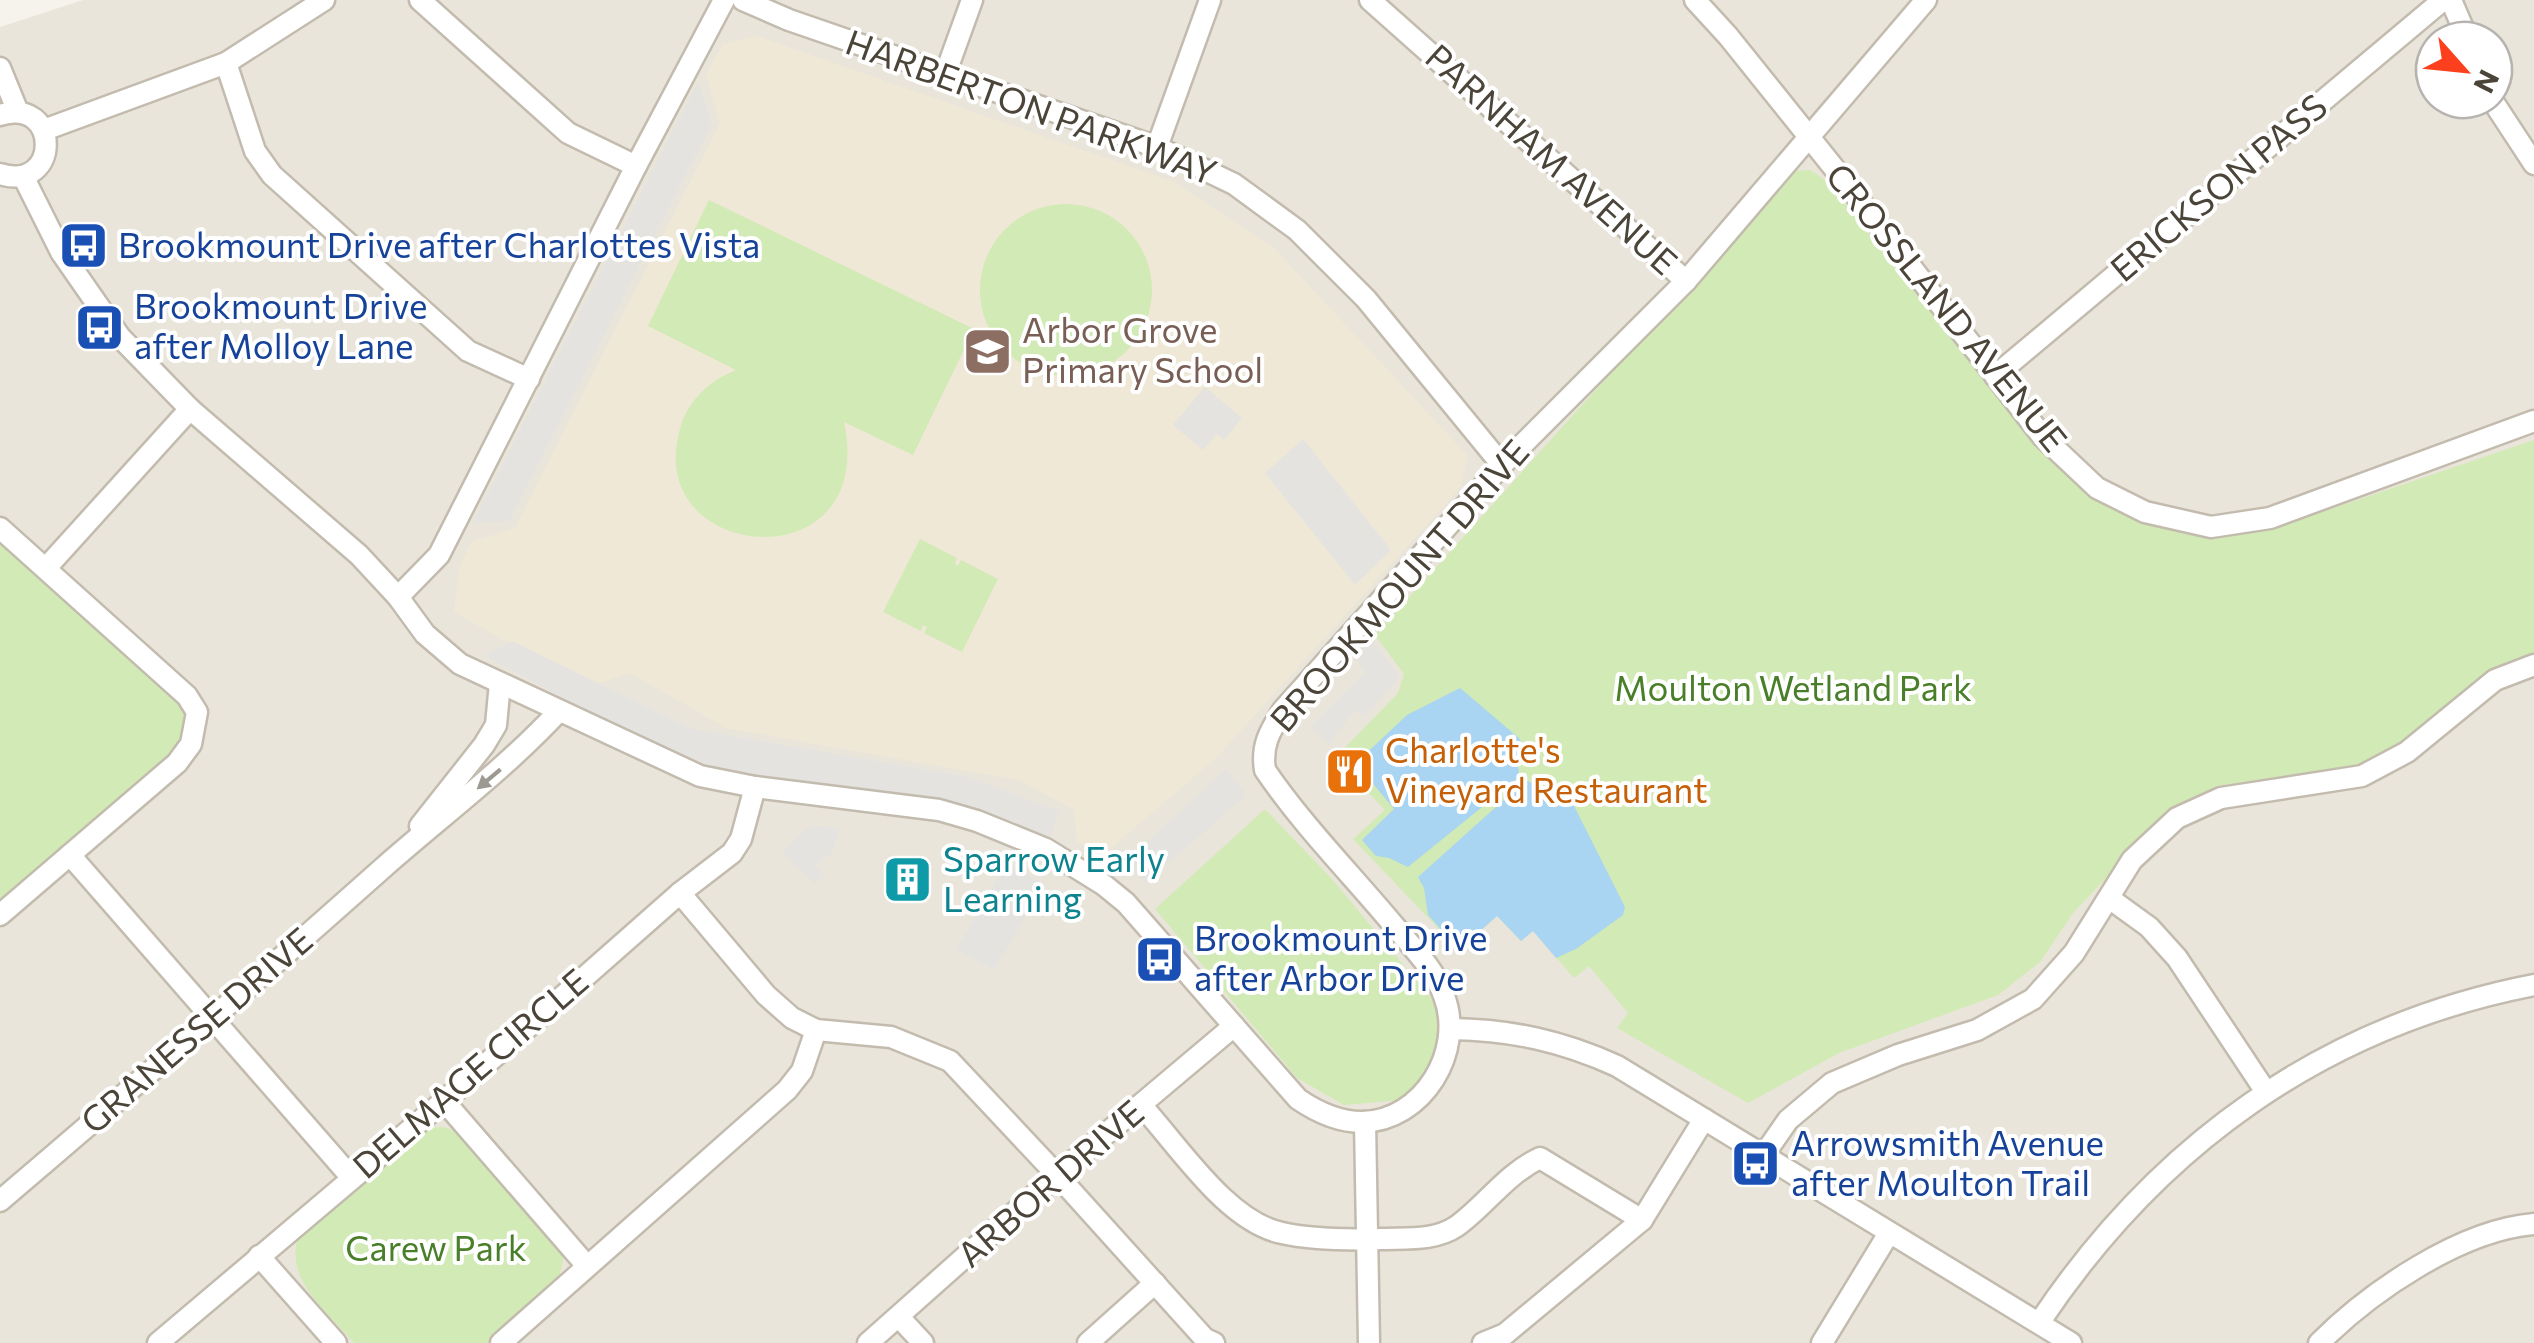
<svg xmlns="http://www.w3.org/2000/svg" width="2534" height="1343" font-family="Commissioner,sans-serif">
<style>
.residential{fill:#eae5da;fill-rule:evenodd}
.education{fill:#efe8d6}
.green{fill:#d2eab5}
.parking{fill:#e5e3e0}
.water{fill:#a9d4f2}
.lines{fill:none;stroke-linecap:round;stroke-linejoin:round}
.minor-casing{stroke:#c2bbae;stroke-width:25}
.minor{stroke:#fff;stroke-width:20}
.oneway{fill:#9c9892}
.labels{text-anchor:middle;stroke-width:8;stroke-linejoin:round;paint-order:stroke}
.street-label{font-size:35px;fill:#4b4439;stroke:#fff}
.transit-label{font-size:35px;fill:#164399;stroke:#fff;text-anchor:start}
.education-label{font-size:35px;fill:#785e54;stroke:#fff;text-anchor:start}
.park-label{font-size:35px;fill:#4a7f2a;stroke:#fff}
.food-label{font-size:35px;fill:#c56008;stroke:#fff;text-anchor:start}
.culture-label{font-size:35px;fill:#0d838f;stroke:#fff;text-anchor:start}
</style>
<rect width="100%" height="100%" fill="#f6f3ec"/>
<!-- residential -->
<path class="residential" d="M83,0H2534V1343H0V27ZM2434,40H2494V100H2434Z"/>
<!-- education -->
<polygon class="education" points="757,36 1174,182 1274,248 1467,455 1461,487 1215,759 1104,854 1077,842 1074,809 1018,780 726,728 630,673 587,687 454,612 459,570 471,542 515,528 720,123 706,75 723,44"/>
<!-- green -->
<g class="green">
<polygon points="1810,170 1828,182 2036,446 2106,505 2183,534 2269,530 2534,440 2534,656 2523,657 2449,703 2395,746 2352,768 2216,786 2165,816 2073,913 2040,962 1998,995 1839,1053 1748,1103 1617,1028 1628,1013 1589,966 1574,978 1533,931 1521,941 1497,916 1459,950 1353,839 1385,810 1335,758 1398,693 1404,674 1375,635 1793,171"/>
<path d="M709,200L974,329L913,455L844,422C879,585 641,563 680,429C688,400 709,381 736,370L648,326Z"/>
<circle cx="1066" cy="290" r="86"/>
<polygon points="920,539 957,558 955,564 958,566 961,560 998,579 962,652 924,633 927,627 923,625 921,631 883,612"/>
<path d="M0,542L178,696C189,721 184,738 166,758L0,907Z"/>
<path d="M1265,809L1332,879L1435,1003C1450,1053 1433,1066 1400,1100L1344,1105L1297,1078L1155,909Z"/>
<path d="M443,1127L460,1132L557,1240L564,1256L559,1278L488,1343H354C329,1313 287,1283 297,1241L429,1128Z"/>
</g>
<!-- parking -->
<g class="parking">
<polygon points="698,82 712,124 509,521 473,522"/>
<polygon points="1205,387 1242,418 1224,440 1217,434 1203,450 1173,425"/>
<polygon points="1303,439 1391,550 1355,585 1265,473"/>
<polygon points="1371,639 1400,677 1364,717 1355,709 1329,745 1311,726 1365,673 1355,657"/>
<polygon points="512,641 692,729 968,777 1060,811 1048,841 947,804 713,770 671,757 484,655"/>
<polygon points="1226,769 1246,795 1146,883 1127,861"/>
<polygon points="817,825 840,829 832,853 815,865 824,876 814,883 782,853 805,830"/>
<polygon points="1006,864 1045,884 994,970 956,949"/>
</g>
<!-- water -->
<g class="water">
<polygon points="1460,688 1520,739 1523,745 1518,761 1519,777 1408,867 1389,858 1376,856 1362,840 1394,809 1356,763 1407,715"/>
<polygon points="1526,780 1543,789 1561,786 1571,800 1625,907 1623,915 1576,949 1556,958 1533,931 1521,941 1497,916 1459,950 1428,915 1424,888 1418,877"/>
</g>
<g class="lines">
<defs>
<g id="minor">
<polyline points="420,0 568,133 636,166"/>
<polyline points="743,0 789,20 1157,147 1234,184 1297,230 1366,299 1502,465"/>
<polyline points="1370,0 1686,281"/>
<polyline points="1695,0 1728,36 1846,183 2043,437 2097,488 2145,512 2211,527 2270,518 2534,421"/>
<polyline points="2451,0 2468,40"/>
<polyline points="226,63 255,151 272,175 468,351 529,379"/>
<polyline points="0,68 18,112"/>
<polyline points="946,72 972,0"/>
<polyline points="2492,100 2534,164"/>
<path d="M0,115C61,96 61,193 0,174"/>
<polyline points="44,130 226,63 324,0"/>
<polyline points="1157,147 1210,0"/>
<path d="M23,176L61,252L120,337L190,409L359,555L398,597L425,634L460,664L700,776L755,787L939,810L977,821L1046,849L1104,885L1126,903L1298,1099C1317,1112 1339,1122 1362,1122C1423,1121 1465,1051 1444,996C1435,970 1414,949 1396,928C1353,876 1303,826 1265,770C1261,745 1270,731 1283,710L1502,465L1686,281L1926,0"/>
<polyline points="1995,376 2443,0"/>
<polyline points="0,528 187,696 197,712 191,744 177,763 0,915"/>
<polyline points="46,568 190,409"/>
<polyline points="398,597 439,555 636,166 724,0"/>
<polyline points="420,826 484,745 496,725 500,683"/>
<polyline points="70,855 351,1177"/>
<polyline points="680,893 766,995 792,1018 816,1030 891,1037 950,1061 1057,1175 1205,1339 1214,1343"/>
<polyline points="2109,898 2149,927 2177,958 2266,1092"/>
<path d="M1452,1029C1512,1030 1562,1041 1617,1066L2071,1343"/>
<polyline points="444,1101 587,1266"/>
<path d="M1141,1105C1178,1145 1227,1222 1282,1233C1313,1240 1350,1240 1382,1239C1407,1238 1435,1241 1457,1226C1486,1205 1506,1174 1540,1158L1642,1220"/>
<polyline points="1365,1122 1369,1343"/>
<polyline points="1763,1156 1788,1120 1832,1083 1898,1055 1977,1030 2033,999 2074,953 2132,860 2177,818 2221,798 2362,776 2407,752 2495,680 2534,665"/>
<path d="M0,1201C129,1091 257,980 384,867C443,815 505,769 559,711"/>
<polyline points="259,1256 336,1343"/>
<polyline points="899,1317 923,1343"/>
<path d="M2039,1323C2157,1146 2322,1026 2534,985"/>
<polyline points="158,1343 444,1101 680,893 732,853 741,839 755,787"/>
<polyline points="501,1343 787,1090 802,1071 816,1030"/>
<polyline points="868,1343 1057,1175 1234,1026"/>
<polyline points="1088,1343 1155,1283"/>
<polyline points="1483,1343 1505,1334 1642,1220 1704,1119"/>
<polyline points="1822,1343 1889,1233"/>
<path d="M2319,1343C2370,1292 2460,1230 2534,1224"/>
</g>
</defs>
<!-- minor casing -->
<use href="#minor" class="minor-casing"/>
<!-- minor -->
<use href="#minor" class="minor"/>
</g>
<!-- one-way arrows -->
<defs><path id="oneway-solid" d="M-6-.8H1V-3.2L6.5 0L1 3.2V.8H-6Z" transform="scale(2.5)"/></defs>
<use class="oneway" href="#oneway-solid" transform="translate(489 779) rotate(140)"/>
<!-- icons -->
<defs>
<symbol id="bus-square" viewBox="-11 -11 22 22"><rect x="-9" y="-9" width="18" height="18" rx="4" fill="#1a4fb4" stroke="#fff"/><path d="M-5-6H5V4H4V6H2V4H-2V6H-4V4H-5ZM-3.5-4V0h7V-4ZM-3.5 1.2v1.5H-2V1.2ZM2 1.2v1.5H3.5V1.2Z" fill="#fff"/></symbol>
<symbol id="school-square" viewBox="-11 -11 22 22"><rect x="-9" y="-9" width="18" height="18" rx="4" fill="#8d6e63" stroke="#fff"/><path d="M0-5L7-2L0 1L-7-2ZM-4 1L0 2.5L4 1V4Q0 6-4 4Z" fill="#fff"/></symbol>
<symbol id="restaurant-square" viewBox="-11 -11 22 22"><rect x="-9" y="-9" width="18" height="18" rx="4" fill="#e8710a" stroke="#fff"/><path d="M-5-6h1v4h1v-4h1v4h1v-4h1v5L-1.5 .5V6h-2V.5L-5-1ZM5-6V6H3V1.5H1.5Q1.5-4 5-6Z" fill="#fff"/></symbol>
<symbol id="building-square" viewBox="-11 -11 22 22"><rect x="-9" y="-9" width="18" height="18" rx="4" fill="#0f9aa8" stroke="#fff"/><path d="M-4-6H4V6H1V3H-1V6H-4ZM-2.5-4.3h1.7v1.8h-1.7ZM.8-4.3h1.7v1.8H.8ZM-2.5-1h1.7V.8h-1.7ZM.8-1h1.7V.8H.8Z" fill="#fff"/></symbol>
</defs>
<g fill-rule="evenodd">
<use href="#bus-square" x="56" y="218" width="55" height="55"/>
<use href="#bus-square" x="72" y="300" width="55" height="55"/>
<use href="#school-square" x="960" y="324" width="55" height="55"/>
<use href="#restaurant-square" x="1322" y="744" width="55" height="55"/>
<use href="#building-square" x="880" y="852" width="55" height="55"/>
<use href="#bus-square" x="1132" y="932" width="55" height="55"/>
<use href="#bus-square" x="1728" y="1136" width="55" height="55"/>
</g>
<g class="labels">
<!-- street labels -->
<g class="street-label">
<text transform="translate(1031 108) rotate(20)" y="12">HARBERTON PARKWAY</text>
<text transform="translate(1551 160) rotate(42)" y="12">PARNHAM AVENUE</text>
<text transform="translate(2219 188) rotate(-40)" y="12">ERICKSON PASS</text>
<text transform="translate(1946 308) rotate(51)" y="12">CROSSLAND AVENUE</text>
<text transform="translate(1400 586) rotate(-49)" y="12">BROOKMOUNT DRIVE</text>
<text transform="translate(197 1031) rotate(-41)" y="12">GRANESSE DRIVE</text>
<text transform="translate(471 1074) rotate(-41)" y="12">DELMAGE CIRCLE</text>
<text transform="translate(1051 1184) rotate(-41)" y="12">ARBOR DRIVE</text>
</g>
<!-- transit labels -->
<g class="transit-label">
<text x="118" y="258">Brookmount Drive after Charlottes Vista</text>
<text x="134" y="319">Brookmount Drive<tspan x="134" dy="40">after Molloy Lane</tspan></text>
<text x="1194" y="951">Brookmount Drive<tspan x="1194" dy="40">after Arbor Drive</tspan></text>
<text x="1791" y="1156">Arrowsmith Avenue<tspan x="1791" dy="40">after Moulton Trail</tspan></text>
</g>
<!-- education labels -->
<g class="education-label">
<text x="1022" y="343">Arbor Grove<tspan x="1022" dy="40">Primary School</tspan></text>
</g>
<!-- park labels -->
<g class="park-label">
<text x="1793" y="701">Moulton Wetland Park</text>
<text x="436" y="1261">Carew Park</text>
</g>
<!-- food labels -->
<g class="food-label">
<text x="1385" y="763">Charlotte's<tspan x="1385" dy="40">Vineyard Restaurant</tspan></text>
</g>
<!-- culture labels -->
<g class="culture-label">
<text x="943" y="872">Sparrow Early<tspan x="943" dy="40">Learning</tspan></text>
</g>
</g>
<!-- north arrow -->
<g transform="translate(2464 70) rotate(117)"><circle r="48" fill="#ffffff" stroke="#b7b4b0" stroke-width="2.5"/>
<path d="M0-8L18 38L0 25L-18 38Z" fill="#fc3f1d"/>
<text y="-15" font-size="28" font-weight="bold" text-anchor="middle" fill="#4b4439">N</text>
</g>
</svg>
